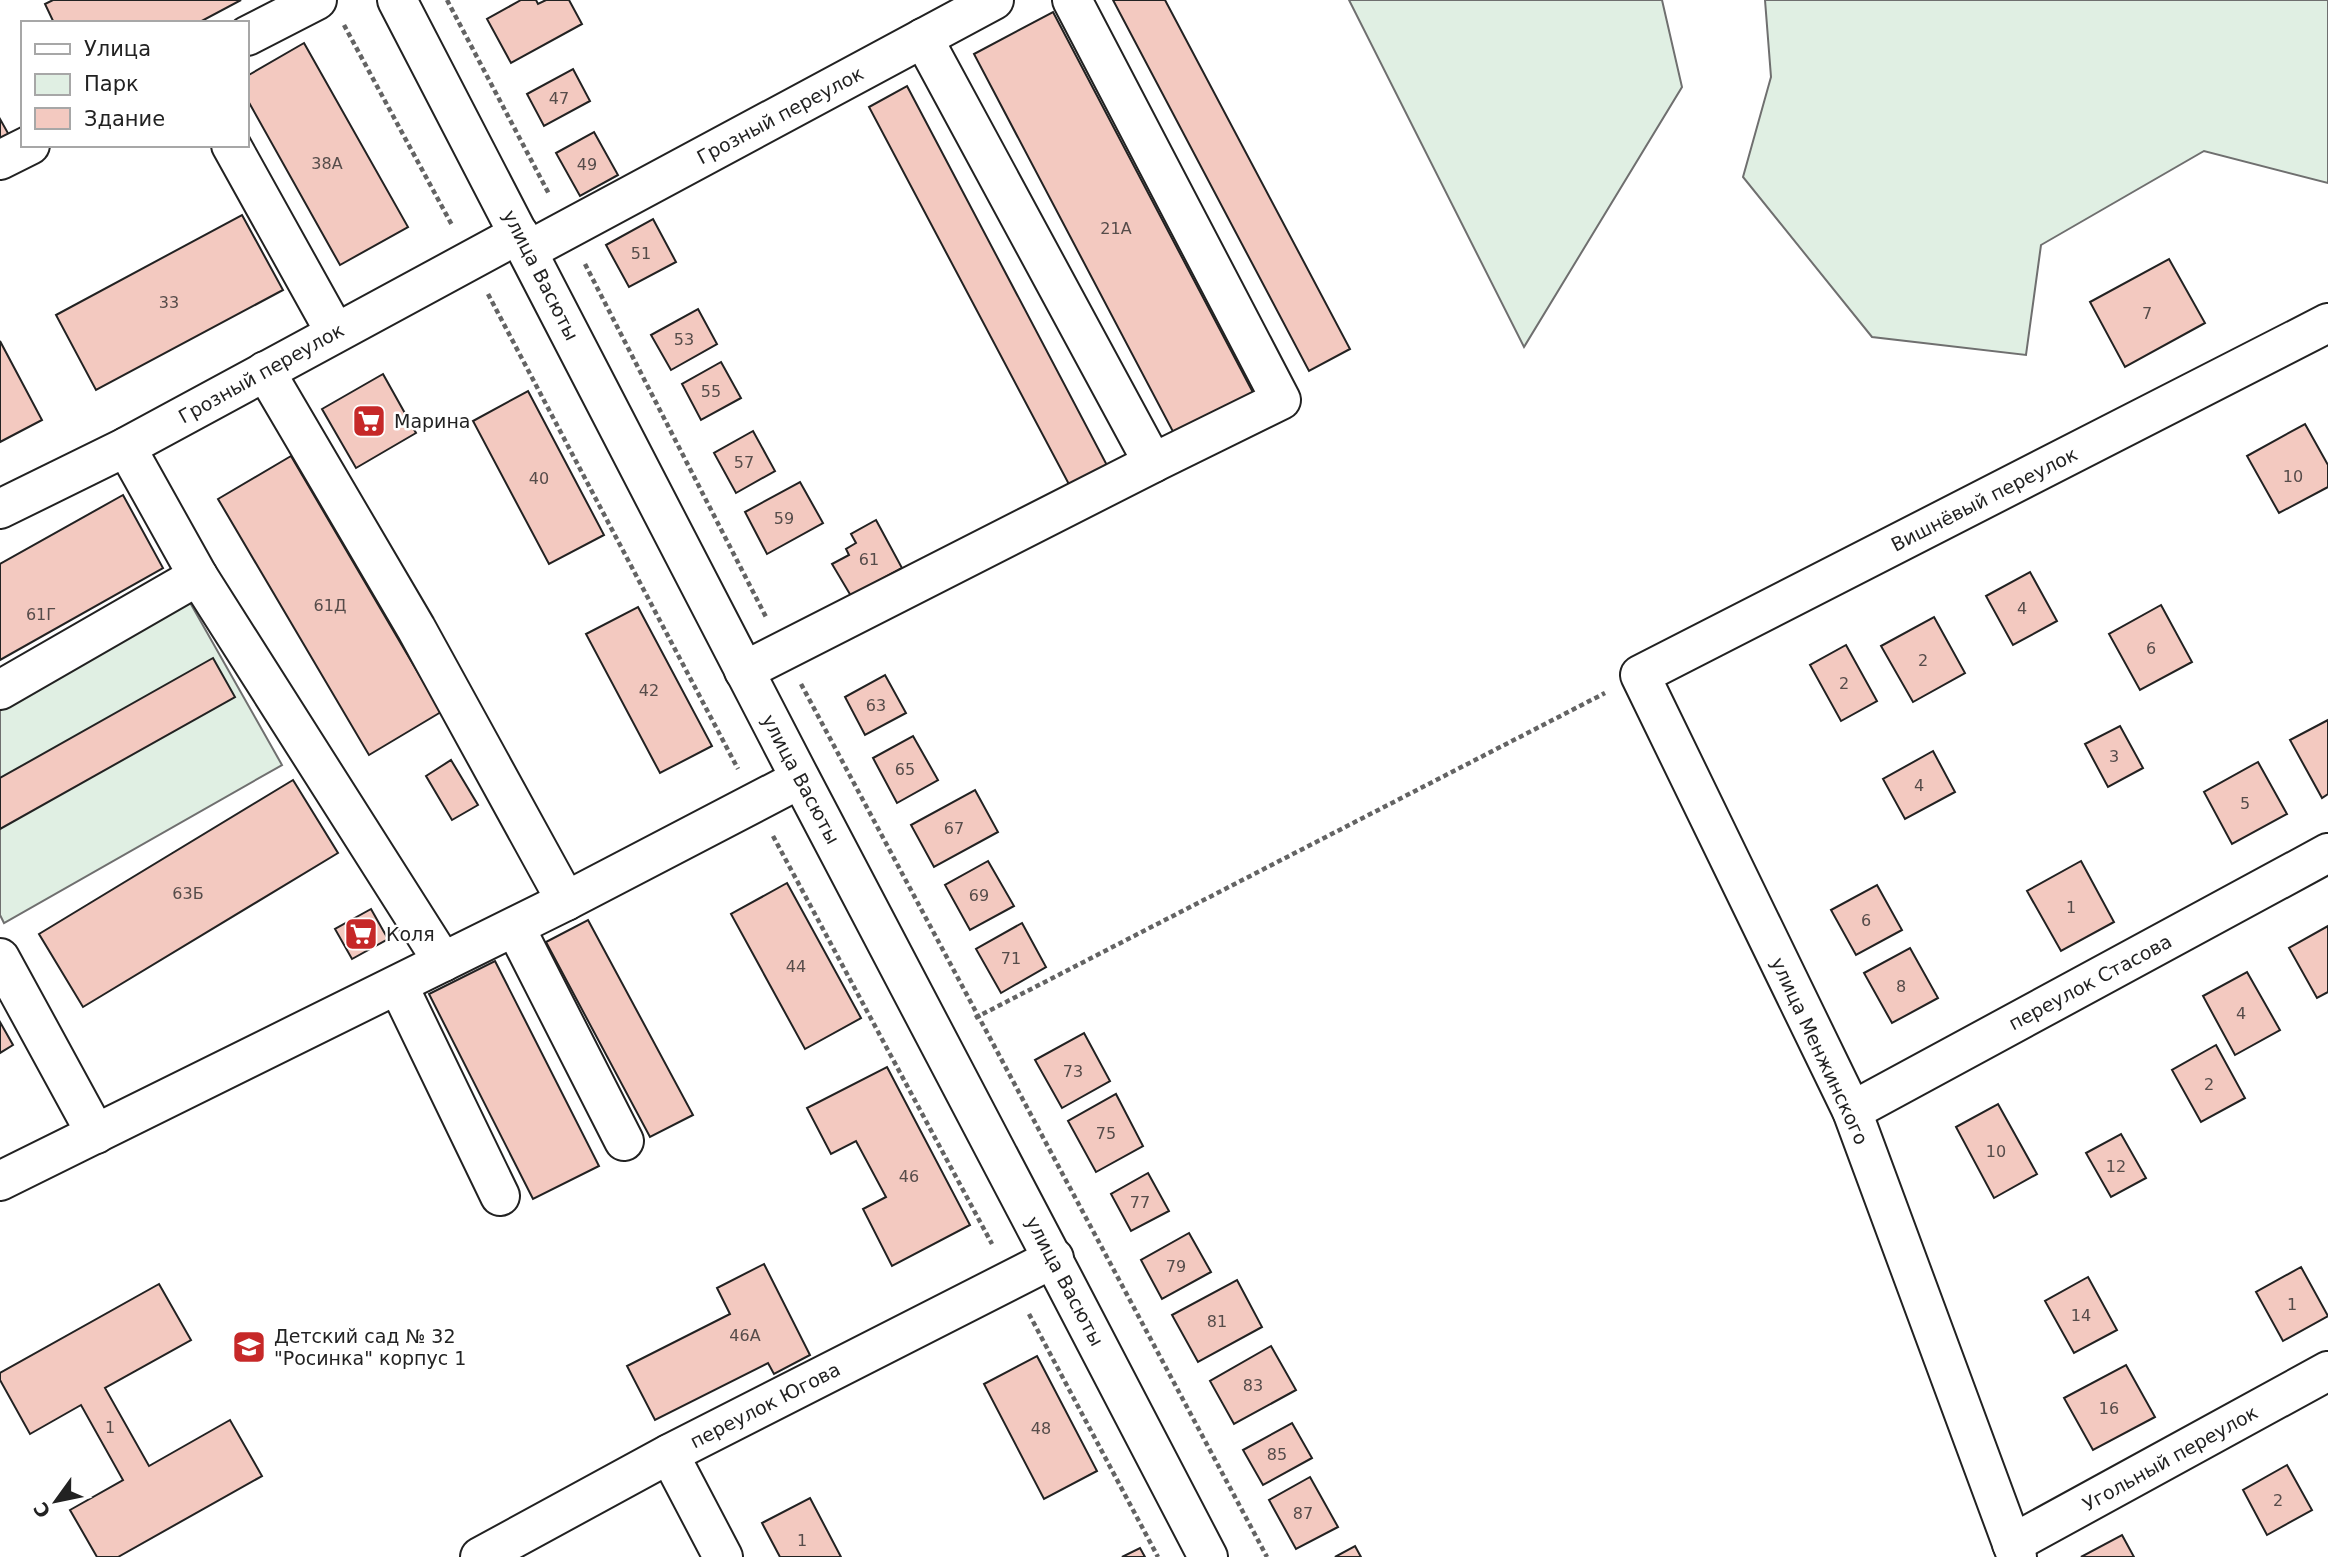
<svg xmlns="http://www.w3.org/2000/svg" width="2328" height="1557" font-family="'DejaVu Sans',sans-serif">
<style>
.green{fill:#e0efe3;stroke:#6f6f6f;stroke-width:2}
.building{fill:#f3c9c0;stroke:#222;stroke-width:2}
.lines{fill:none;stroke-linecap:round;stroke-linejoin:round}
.minor-casing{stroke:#222;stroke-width:42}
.path{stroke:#646464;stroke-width:4.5;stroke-dasharray:5 3.5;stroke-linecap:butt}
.minor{stroke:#fff;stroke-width:38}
.labels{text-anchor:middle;stroke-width:5;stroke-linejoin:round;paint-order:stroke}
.number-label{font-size:16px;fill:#564c4a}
.street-label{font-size:19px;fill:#222;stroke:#fff}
.poi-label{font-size:19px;fill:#222;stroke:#fff;text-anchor:start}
</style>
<rect width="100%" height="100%" fill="#fff"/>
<!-- green -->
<g class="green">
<polygon points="1349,0 1662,0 1682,87 1524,347"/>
<polygon points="1765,0 2328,0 2328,183 2204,151 2041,245 2026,355 1872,337 1743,177 1771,77"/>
<polygon points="188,599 282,765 4,923 0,915 0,706"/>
</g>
<!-- building -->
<g class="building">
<polygon points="53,0 241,0 198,23 54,23 45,4"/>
<polygon points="521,0 536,0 538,4 546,0 569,0 582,24 511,63 487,19"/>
<polygon points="1113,0 1165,0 1350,349 1309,371"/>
<polygon points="1053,12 1258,402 1179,443 974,54"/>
<polygon points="304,43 408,227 340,265 247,99 247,76"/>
<polygon points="573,69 590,101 544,126 527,94"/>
<polygon points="907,86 1110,471 1072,490 869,107"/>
<polygon points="0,119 9,135 0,140"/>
<polygon points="594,132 618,175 580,196 556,153"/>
<polygon points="242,215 283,290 96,390 56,315"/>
<polygon points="653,219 676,262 629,287 606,245"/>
<polygon points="2169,259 2205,323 2125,367 2090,302"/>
<polygon points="698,309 717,344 671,370 651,335"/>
<polygon points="0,341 42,420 0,442"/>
<polygon points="721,362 741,398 701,420 682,384"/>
<polygon points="383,374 416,433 356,468 322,409"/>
<polygon points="528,391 604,535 549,564 473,421"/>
<polygon points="2305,424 2328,465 2328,487 2279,513 2247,456"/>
<polygon points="753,431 775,471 736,493 714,453"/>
<polygon points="291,456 441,712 369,755 218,499"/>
<polygon points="800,482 823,523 767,554 745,512"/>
<polygon points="123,495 163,568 0,660 0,564"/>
<polygon points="876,520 902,568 851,596 832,564 849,555 846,549 856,543 851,534"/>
<polygon points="2030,572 2057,621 2013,645 1986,596"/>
<polygon points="2161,605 2192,662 2140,690 2109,634"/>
<polygon points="638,607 712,746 660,773 586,634"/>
<polygon points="1934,617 1965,673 1913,702 1881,646"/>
<polygon points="1846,645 1877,701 1841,721 1810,665"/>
<polygon points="213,658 235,697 0,829 0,778"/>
<polygon points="885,675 906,713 865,735 845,697"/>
<polygon points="2328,720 2328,794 2322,798 2290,740"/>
<polygon points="2120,726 2143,768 2108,787 2085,744"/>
<polygon points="913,736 938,780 897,803 873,758"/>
<polygon points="1933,751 1955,792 1905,819 1883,779"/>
<polygon points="451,760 478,805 452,820 426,776"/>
<polygon points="2258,762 2287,814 2232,844 2204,792"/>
<polygon points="293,780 338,853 83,1007 39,934"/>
<polygon points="975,790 998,832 934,867 911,825"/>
<polygon points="988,861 1014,906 970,930 945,885"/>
<polygon points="2081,861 2114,922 2061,951 2027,891"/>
<polygon points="787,883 861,1018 805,1049 731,914"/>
<polygon points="1877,885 1902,930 1856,955 1831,910"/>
<polygon points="371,909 388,939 352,959 335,929"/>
<polygon points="588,920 693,1115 650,1137 546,942"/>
<polygon points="1022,923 1046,967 1001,993 976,949"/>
<polygon points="2328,926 2328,992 2317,998 2289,948"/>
<polygon points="1910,948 1938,998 1892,1023 1864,973"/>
<polygon points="495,961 599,1166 533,1199 429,994"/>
<polygon points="2247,972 2280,1030 2235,1055 2203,996"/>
<polygon points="0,1022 13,1045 0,1053"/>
<polygon points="1084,1033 1110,1081 1062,1108 1035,1060"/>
<polygon points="2216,1045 2245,1098 2201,1122 2172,1070"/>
<polygon points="887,1067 970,1225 892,1266 863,1209 886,1197 856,1141 831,1154 807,1108"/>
<polygon points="1116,1094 1143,1146 1096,1172 1068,1121"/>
<polygon points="1998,1104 2037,1174 1994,1198 1956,1127"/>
<polygon points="2121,1134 2146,1178 2111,1197 2086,1153"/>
<polygon points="1148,1173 1169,1211 1131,1231 1111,1194"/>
<polygon points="1189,1233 1211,1272 1162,1299 1141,1260"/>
<polygon points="764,1264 810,1355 774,1374 768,1363 655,1420 627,1366 730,1314 717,1288"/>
<polygon points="2301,1267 2328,1316 2283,1341 2256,1292"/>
<polygon points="2088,1277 2117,1330 2074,1353 2045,1301"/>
<polygon points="1237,1280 1262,1327 1198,1362 1172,1315"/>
<polygon points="159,1284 191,1340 105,1388 149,1466 230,1420 262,1476 118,1557 97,1557 70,1510 123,1480 81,1405 30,1434 0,1380 0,1373"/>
<polygon points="1271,1346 1296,1390 1234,1424 1210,1381"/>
<polygon points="1037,1356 1097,1471 1044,1499 984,1384"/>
<polygon points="2126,1365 2155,1417 2093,1450 2064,1398"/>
<polygon points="1292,1423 1312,1458 1263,1485 1243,1450"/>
<polygon points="2287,1465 2312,1510 2267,1535 2243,1490"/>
<polygon points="1310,1477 1338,1527 1296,1549 1269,1500"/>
<polygon points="810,1498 841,1557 780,1557 762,1523"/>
<polygon points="2122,1535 2134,1557 2081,1557"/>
<polygon points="1355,1546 1361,1557 1335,1557"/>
<polygon points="1140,1548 1145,1557 1122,1557"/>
</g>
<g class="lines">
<defs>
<g id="minor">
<path d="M397,0C532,258 664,518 799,776C935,1036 1073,1296 1208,1557"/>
<polyline points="1072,0 1281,400 1153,463"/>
<polyline points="247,36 317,0"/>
<polyline points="231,145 335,332"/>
<polyline points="0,160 30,145"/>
<polyline points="529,250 994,0"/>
<polyline points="265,371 416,628 566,901"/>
<polyline points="0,509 126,447 519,234"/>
<polyline points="198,576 443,962"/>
<polyline points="744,671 1153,463 923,38"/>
<polyline points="0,690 198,576 126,447"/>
<polyline points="515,927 624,1141"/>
<polyline points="0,958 96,1134"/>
<polyline points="398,985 500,1196"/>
<polyline points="1852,1111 2328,853"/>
<polyline points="0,1181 566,901 800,779"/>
<polyline points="669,1454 723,1557"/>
<polyline points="2012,1544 2328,1371"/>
<polyline points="480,1557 669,1454 1054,1258"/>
<polyline points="2017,1557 1852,1111 1640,675 2328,323"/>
</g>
</defs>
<!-- minor casing -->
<use href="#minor" class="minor-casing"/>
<!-- path -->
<g class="path">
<polyline points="447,0 549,194"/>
<polyline points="344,25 453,227"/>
<polyline points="585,264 766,617"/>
<polyline points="488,294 738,769"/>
<polyline points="801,684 1267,1557"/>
<polyline points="773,836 992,1244"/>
<polyline points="975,1018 1605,693"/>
<polyline points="1029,1314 1158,1557"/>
</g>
<!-- minor -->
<use href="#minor" class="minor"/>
</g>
<!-- icons -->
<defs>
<symbol id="supermarket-square" viewBox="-11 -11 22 22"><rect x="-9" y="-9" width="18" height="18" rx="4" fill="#c62828" stroke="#fff"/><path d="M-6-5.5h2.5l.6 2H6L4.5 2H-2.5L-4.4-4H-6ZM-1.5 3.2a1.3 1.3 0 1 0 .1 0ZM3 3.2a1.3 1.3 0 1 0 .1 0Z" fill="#fff"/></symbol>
<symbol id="school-square" viewBox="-11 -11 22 22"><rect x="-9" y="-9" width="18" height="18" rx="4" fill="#c62828" stroke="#fff"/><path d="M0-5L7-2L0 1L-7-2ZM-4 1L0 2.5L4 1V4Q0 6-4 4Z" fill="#fff"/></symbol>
</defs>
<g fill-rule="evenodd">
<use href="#supermarket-square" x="350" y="402" width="38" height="38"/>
<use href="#supermarket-square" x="342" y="915" width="38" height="38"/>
<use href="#school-square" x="230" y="1328" width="38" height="38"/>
</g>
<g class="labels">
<!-- number labels -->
<g class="number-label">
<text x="559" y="104">47</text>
<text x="327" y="169">38А</text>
<text x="587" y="170">49</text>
<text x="1116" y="234">21А</text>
<text x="641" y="259">51</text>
<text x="169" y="308">33</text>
<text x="2147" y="319">7</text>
<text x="684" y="345">53</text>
<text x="711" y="397">55</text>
<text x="744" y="468">57</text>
<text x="2293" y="482">10</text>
<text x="539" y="484">40</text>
<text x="784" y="524">59</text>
<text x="869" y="565">61</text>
<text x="330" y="611">61Д</text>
<text x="2022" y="614">4</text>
<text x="41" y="620">61Г</text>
<text x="2151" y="654">6</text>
<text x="1923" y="666">2</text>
<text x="1844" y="689">2</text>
<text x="649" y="696">42</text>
<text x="876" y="711">63</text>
<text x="2114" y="762">3</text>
<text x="905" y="775">65</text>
<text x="1919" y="791">4</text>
<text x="2245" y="809">5</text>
<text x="954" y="834">67</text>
<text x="188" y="899">63Б</text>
<text x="979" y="901">69</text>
<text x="2071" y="913">1</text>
<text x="1866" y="926">6</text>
<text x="1011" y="964">71</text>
<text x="796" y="972">44</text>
<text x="1901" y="992">8</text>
<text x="2241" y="1019">4</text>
<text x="1073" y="1077">73</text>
<text x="2209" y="1090">2</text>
<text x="1106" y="1139">75</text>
<text x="1996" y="1157">10</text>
<text x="2116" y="1172">12</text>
<text x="909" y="1182">46</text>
<text x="1140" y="1208">77</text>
<text x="1176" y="1272">79</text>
<text x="2292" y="1310">1</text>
<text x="2081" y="1321">14</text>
<text x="1217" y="1327">81</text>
<text x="745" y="1341">46А</text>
<text x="1253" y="1391">83</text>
<text x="2109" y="1414">16</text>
<text x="110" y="1433">1</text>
<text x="1041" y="1434">48</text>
<text x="1277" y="1460">85</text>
<text x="2278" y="1506">2</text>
<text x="1303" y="1519">87</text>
<text x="802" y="1546">1</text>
</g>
<!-- street labels -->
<g class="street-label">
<text transform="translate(780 115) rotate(-28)" y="7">Грозный переулок</text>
<text transform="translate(541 275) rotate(63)" y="7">улица Васюты</text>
<text transform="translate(261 373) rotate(-29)" y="7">Грозный переулок</text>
<text transform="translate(1984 499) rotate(-27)" y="7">Вишнёвый переулок</text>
<text transform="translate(801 779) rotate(62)" y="7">улица Васюты</text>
<text transform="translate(2090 982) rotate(-28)" y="7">переулок Стасова</text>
<text transform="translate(1820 1051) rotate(65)" y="7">улица Менжинского</text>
<text transform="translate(1065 1281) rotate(62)" y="7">улица Васюты</text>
<text transform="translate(765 1405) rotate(-27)" y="7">переулок Югова</text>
<text transform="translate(2170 1458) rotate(-29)" y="7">Угольный переулок</text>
</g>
<!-- poi labels -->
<g class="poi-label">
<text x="394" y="428">Марина</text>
<text x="386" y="941">Коля</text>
<text x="274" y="1343">Детский сад № 32<tspan x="274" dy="22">"Росинка" корпус 1</tspan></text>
</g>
</g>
<!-- legend -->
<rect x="21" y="21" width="228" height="126" fill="#ffffff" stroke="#a7a7a7" stroke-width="2"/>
<rect x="35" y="44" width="35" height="10" fill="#ffffff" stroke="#a7a7a7" stroke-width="2"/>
<text x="84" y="56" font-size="21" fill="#222222">Улица</text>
<rect x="35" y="74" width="35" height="21" fill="#e0efe3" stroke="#a7a7a7" stroke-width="2"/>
<text x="84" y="91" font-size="21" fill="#222222">Парк</text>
<rect x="35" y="108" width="35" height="21" fill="#f3c9c0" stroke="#a7a7a7" stroke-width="2"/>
<text x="84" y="126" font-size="21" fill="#222222">Здание</text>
<!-- north arrow -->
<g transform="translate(56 1501) rotate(237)" stroke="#ffffff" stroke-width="5" paint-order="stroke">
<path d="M0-5L12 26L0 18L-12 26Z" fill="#222222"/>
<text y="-10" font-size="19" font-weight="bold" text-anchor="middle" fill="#222222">С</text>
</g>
</svg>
